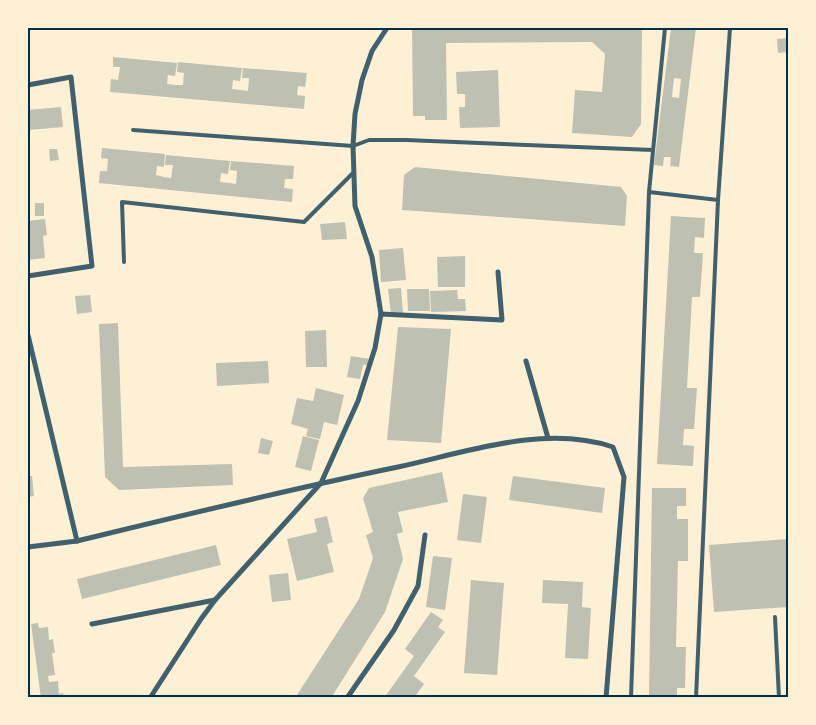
<svg xmlns="http://www.w3.org/2000/svg" width="816" height="725" font-family="'DM Sans',sans-serif">
<style>
.building{fill:#bec0b2;fill-rule:evenodd}
.lines{fill:none;stroke-linecap:round;stroke-linejoin:round}
.service{stroke:#3f606c;stroke-width:4}
.minor{stroke:#3f606c;stroke-width:5}
.neatline{fill:none;stroke:#003049;stroke-width:2}
</style>
<rect width="100%" height="100%" fill="#fdf0d5"/>
<!-- building -->
<g class="building">
<polygon points="412,28 642,28 641,124 632,137 572,133 575,90 602,92 605,54 592,42 446,43 447,120 425,120 425,116 413,116"/>
<path d="M671,28H696L679,167L670,166L671,157H664L663,166L654,165ZM674,78L681,79L679,98L672,97Z"/>
<polygon points="788,38 788,52 778,53 777,39"/>
<polygon points="113,57 177,63 175,76 168,75 167,84 176,85 183,85 184,73 177,72 178,62 242,68 240,81 233,80 232,89 241,90 248,91 249,78 242,78 243,68 307,73 305,87 298,86 297,95 305,96 304,109 110,92 111,79 118,80 120,67 113,67"/>
<polygon points="498,70 500,127 460,128 459,107 465,107 465,94 457,94 456,72"/>
<polygon points="61,107 63,127 28,130 28,110"/>
<polygon points="102,148 165,154 164,167 157,166 156,175 164,177 171,178 173,165 165,165 166,155 230,161 228,174 221,173 220,182 229,183 236,184 237,171 230,170 231,161 294,166 293,179 285,179 284,188 293,189 292,202 99,183 100,171 107,171 108,159 101,158"/>
<polygon points="49,149 57,149 59,160 50,161"/>
<polygon points="415,167 621,187 627,196 625,226 402,210 404,175"/>
<rect x="35" y="203" width="9" height="13"/>
<polygon points="671,216 705,218 704,238 695,237 694,253 703,253 700,297 692,297 687,388 697,388 694,429 684,429 683,445 694,446 693,466 657,464"/>
<polygon points="45,219 47,235 43,236 45,258 28,260 28,221"/>
<polygon points="345,222 347,239 322,240 320,224"/>
<polygon points="403,248 406,280 381,282 379,250"/>
<polygon points="465,256 465,287 438,287 437,257"/>
<polygon points="401,288 403,313 391,314 388,289"/>
<polygon points="407,289 429,289 430,311 408,311"/>
<polygon points="457,290 458,299 465,299 466,311 431,312 430,291"/>
<polygon points="90,295 92,312 77,314 75,296"/>
<polygon points="118,323 123,467 232,464 233,485 119,490 105,477 99,324"/>
<polygon points="398,327 451,329 441,443 387,440"/>
<polygon points="326,330 327,367 306,367 305,331"/>
<polygon points="351,356 370,359 369,365 363,365 360,379 347,377"/>
<polygon points="268,361 269,383 217,386 216,363"/>
<polygon points="316,388 344,395 337,425 324,422 320,439 306,436 308,429 291,424 297,398 313,401"/>
<polygon points="303,436 319,440 311,471 295,467"/>
<polygon points="261,438 273,441 269,455 258,453"/>
<polygon points="442,472 448,502 398,512 403,532 397,534 403,559 385,612 331,698 295,698 359,599 373,558 366,535 373,532 363,498 369,488"/>
<polygon points="28,476 32,476 34,496 28,497"/>
<polygon points="513,476 605,488 602,513 509,500"/>
<polygon points="652,488 686,488 686,506 677,506 677,519 688,519 688,561 678,561 676,647 686,647 685,688 677,688 677,698 649,698"/>
<polygon points="463,494 487,497 481,543 457,540"/>
<polygon points="327,516 333,542 327,544 334,572 297,581 287,539 317,532 314,519"/>
<polygon points="788,539 788,607 714,612 709,545"/>
<polygon points="216,545 221,565 82,599 77,579"/>
<polygon points="433,556 452,558 445,610 426,607"/>
<polygon points="288,573 291,600 272,602 269,575"/>
<polygon points="471,580 504,583 497,675 464,673"/>
<polygon points="543,580 583,582 582,607 591,608 588,659 565,658 568,604 542,603"/>
<polygon points="431,612 443,620 438,627 445,632 414,676 424,684 414,698 384,698 414,656 405,649"/>
<polygon points="38,623 39,628 48,627 49,640 53,639 55,653 52,653 55,675 48,676 49,682 58,681 59,694 63,693 64,698 41,698 31,624"/>
</g>
<g class="lines">
<!-- service -->
<g class="service">
<polyline points="133,130 353,146 369,140 406,140 653,150"/>
<polyline points="649,192 665,28"/>
<polyline points="718,200 730,28"/>
<polyline points="124,262 122,202 304,222 353,173"/>
<polyline points="775,617 779,698"/>
<polyline points="631,698 649,192 718,200 696,698"/>
</g>
<!-- minor -->
<g class="minor">
<polyline points="28,85 71,77 92,266 28,276"/>
<polyline points="381,314 502,320 498,272"/>
<path d="M28,335L77,541C184,515 290,489 398,467C467,452 544,424 613,447L624,477L606,698"/>
<polyline points="526,361 548,438"/>
<polyline points="28,547 77,541"/>
<polyline points="92,624 215,600"/>
<polyline points="150,698 201,619 215,600 321,483 358,401 375,348 381,314 372,257 355,206 353,146 355,114 362,80 372,51 387,28"/>
<polyline points="347,698 394,630 418,586 425,535"/>
</g>
</g>
<!-- border -->
<rect width="816" height="725" fill="none" stroke="#fdf0d5" stroke-width="58"/>
<rect x="29" y="29" width="758" height="667" class="neatline"/>
</svg>
